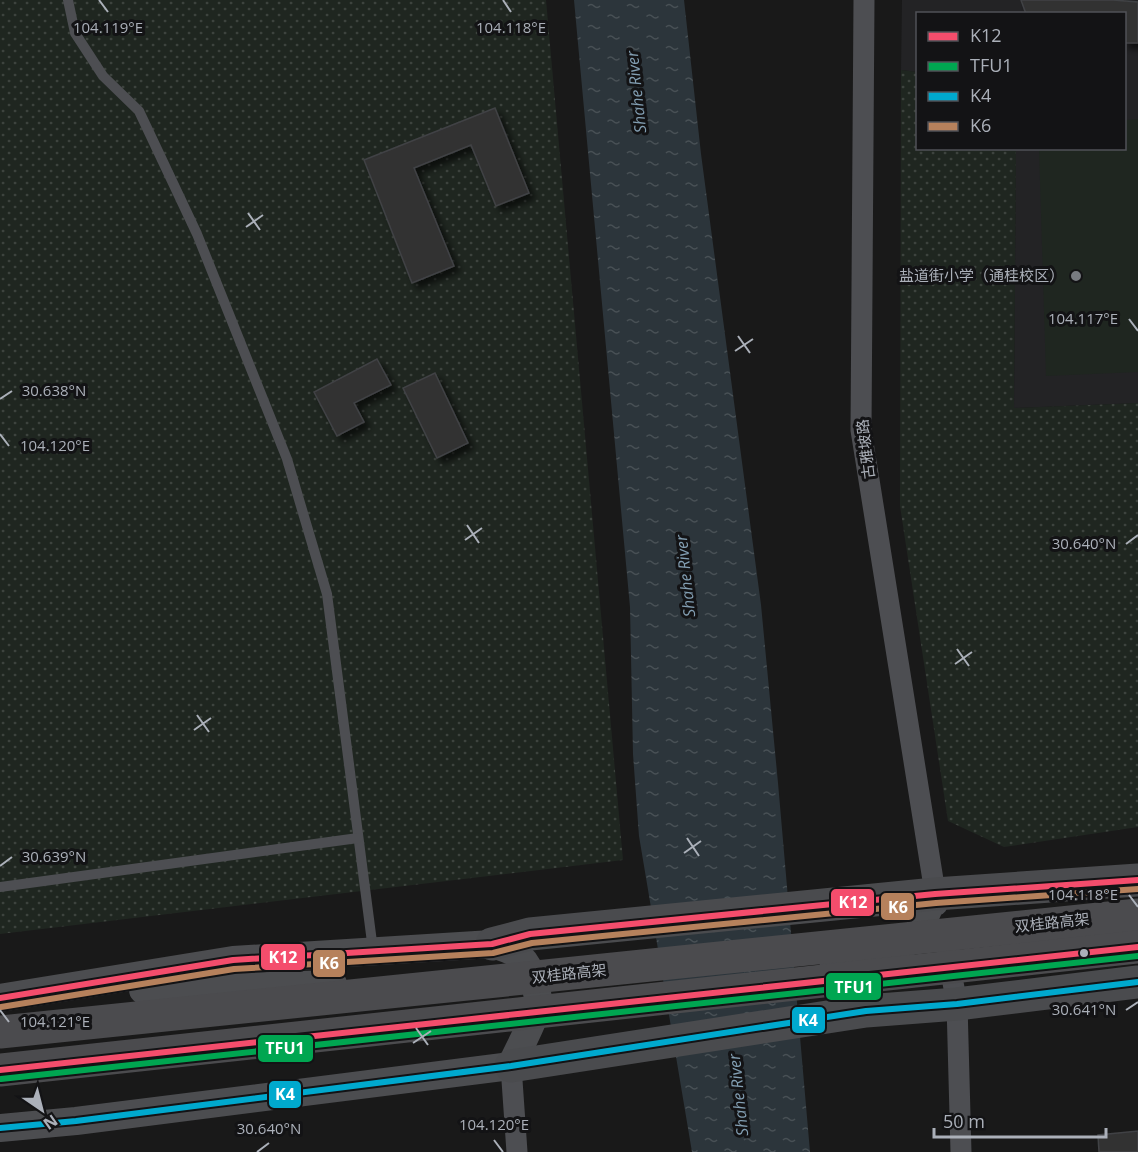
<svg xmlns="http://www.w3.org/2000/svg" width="1138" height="1152" font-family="'Open Sans','Noto Sans SC',sans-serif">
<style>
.built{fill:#232325}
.park{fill:url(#park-dots)}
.garden{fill:#1f2620}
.water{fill:url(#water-ripples)}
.building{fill:#323233;stroke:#414245;stroke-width:1.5;filter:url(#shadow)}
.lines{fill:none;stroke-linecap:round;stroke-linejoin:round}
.lane{stroke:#4d4e52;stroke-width:10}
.street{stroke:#4d4e52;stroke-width:21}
.secondary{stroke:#4c4d50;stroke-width:28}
.primary{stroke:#4a4b4e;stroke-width:33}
.highway{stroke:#4b4b4e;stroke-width:33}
.bus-1-casing{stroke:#131315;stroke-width:10}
.bus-2-casing{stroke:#131315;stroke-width:10}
.bus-3-casing{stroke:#131315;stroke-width:10}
.bus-4-casing{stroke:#131315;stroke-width:10}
.bus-1{stroke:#f44d6c;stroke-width:6}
.bus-2{stroke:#00a651;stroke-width:6}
.bus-3{stroke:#00a9ce;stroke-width:6}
.bus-4{stroke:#b6815c;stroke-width:6}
.ticks{fill:none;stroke:#abb0b9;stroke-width:2}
.poi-dot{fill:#787b81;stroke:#131315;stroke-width:2}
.bus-dot{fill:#abb0b9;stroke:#131315;stroke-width:2}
.labels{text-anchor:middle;stroke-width:6;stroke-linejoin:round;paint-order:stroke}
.poi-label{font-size:15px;fill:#abb0b9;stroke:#131315;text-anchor:end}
.street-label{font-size:15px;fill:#abb0b9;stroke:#131315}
.water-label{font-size:16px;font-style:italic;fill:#839fb3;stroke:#131315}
.ticks-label{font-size:15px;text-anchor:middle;fill:#abb0b9;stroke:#131315;stroke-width:6;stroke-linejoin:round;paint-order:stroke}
.line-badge{stroke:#131315;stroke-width:2}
.badge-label{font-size:16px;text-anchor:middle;font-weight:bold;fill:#fff}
</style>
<defs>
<pattern id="park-dots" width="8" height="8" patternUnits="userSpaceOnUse" patternTransform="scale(1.5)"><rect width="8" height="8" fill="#1f2620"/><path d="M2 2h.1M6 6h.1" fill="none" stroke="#3d433e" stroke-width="1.8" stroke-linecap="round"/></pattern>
<pattern id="water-ripples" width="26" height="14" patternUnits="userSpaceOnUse" patternTransform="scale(1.5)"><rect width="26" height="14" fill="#2c353b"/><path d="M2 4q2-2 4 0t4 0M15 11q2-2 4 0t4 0" fill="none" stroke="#485055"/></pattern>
<filter id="shadow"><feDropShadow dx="5.5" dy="5.5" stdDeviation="3" flood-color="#0009"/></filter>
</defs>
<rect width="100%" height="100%" fill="#191919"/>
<!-- built -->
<polygon class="built" points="902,0 1138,0 1138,403 1014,408 1016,149 1124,148 1124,14 918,14 917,72 901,70"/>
<!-- park -->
<g class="park">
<polygon points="0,0 546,0 623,860 0,934"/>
<polygon points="901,70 917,72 918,148 1016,149 1014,408 1138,403 1138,827 1004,847 948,821 900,506"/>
</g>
<!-- garden -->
<polygon class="garden" points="1138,119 1138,372 1046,376 1039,149 1124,148 1125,120"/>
<!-- water -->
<polygon class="water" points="574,0 684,0 701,154 761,605 778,783 810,1152 692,1152 639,836 633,754 630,607"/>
<!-- building -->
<g class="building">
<polygon points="1021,0 1113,0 1138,2 1138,43 1124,43 1124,14 1026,14"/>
<polygon points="495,108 529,193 496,206 471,145 414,168 454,266 412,283 364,160"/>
<polygon points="377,359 391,385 354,403 364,422 337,436 314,392"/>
<polygon points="435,373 468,443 437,458 403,388"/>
<polygon points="1138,1131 1138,1152 1099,1152 1098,1135"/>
</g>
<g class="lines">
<!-- lane -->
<g class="lane">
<polyline points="68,0 75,33 103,76 139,111 197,234 287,459 327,594 373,950"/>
<polyline points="0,887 358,838"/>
</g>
<!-- street -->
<g class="street">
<polyline points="864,0 861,430 937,905"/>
<polyline points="948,956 957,1004 961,1152"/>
<polyline points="511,1066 517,1152"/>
</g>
<!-- secondary -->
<g class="secondary">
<polyline points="833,969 855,966 915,939 935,894"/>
<polyline points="143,990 333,984"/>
<path d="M0,998L233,960L492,944C511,950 523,953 531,974C534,982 538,991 538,1001C537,1016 518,1050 511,1066"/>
<polyline points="0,1128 76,1121 511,1066"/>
</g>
<!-- primary -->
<g class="primary">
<polyline points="492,944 530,934 935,894 1138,880"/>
<polyline points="511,1066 866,1011 957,1004 1138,982"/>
</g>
<!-- highway -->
<g class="highway">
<polyline points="0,1032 1138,915"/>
<polyline points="0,1070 1138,947"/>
</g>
<defs>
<g id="bus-1">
<polyline points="0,998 233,960 492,944 530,934 935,894 1138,880"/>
<polyline points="0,1070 1138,947"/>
</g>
<polyline id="bus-2" points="1,1079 1138,956"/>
<polyline id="bus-3" points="0,1128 76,1121 511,1066 866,1011 957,1004 1138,982"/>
<polyline id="bus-4" points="1,1007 234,969 493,953 532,943 936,903 1138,889"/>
</defs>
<!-- bus-1 casing -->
<use href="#bus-1" class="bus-1-casing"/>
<!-- bus-2 casing -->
<use href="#bus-2" class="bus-2-casing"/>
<!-- bus-3 casing -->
<use href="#bus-3" class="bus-3-casing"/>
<!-- bus-4 casing -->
<use href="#bus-4" class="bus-4-casing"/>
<!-- bus-1 -->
<use href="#bus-1" class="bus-1"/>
<!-- bus-2 -->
<use href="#bus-2" class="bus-2"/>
<!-- bus-3 -->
<use href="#bus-3" class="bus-3"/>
<!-- bus-4 -->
<use href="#bus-4" class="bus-4"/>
</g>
<!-- ticks -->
<path class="ticks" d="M99,0L108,12M503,0L511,12M248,213L260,230M246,227L263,215M1129,319L1138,331M738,336L750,353M735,351L753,339M0,399L12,391M0,434L9,446M467,525L479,543M465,540L482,528M1126,544L1138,535M957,649L969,666M955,664L972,652M197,715L209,732M194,730L211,718M687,838L699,856M684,853L701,841M0,866L12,857M1129,895L1138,907M0,1010L9,1022M1126,1010L1138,1002M416,1028L428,1045M413,1043L431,1031M494,1140L503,1152M257,1152L269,1143"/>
<!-- markers -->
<circle class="poi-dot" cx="1076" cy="276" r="6"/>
<circle class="bus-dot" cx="1084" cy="953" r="5"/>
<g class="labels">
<!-- poi labels -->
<g class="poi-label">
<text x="1064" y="281">盐道街小学（通桂校区）</text>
</g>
<!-- street labels -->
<g class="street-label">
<text transform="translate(866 449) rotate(-97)" y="5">古雅坡路</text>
<text transform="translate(1052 923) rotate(-6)" y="5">双桂路高架</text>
<text transform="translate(569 974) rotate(-6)" y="5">双桂路高架</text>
</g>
<!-- water labels -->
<g class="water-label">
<text transform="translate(636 92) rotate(-96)" y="6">Shahe River</text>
<text transform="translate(685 576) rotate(-96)" y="6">Shahe River</text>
<text transform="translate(738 1095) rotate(-96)" y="6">Shahe River</text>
</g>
</g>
<g class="ticks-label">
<text x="108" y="33">104.119°E</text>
<text x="511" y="33">104.118°E</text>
<text x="1083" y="324">104.117°E</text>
<text x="54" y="396">30.638°N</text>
<text x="55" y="451">104.120°E</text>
<text x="1084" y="549">30.640°N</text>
<text x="54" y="862">30.639°N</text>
<text x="1083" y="900">104.118°E</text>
<text x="1084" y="1015">30.641°N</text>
<text x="55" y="1027">104.121°E</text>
<text x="494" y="1130">104.120°E</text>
<text x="269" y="1134">30.640°N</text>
</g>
<g class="line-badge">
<rect x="830" y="888" width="45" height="29" rx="6" fill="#f44d6c"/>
<rect x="880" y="892" width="35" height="29" rx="6" fill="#b6815c"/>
<rect x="260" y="943" width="46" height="28" rx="6" fill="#f44d6c"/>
<rect x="312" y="949" width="34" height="29" rx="6" fill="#b6815c"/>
<rect x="825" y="972" width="57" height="29" rx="6" fill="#00a651"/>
<rect x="791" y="1006" width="35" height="28" rx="6" fill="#00a9ce"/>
<rect x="257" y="1034" width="57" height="29" rx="6" fill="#00a651"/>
<rect x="268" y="1080" width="34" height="29" rx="6" fill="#00a9ce"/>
</g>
<g class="badge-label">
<text x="853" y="908">K12</text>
<text x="898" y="913">K6</text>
<text x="283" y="963">K12</text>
<text x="329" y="969">K6</text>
<text x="854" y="993">TFU1</text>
<text x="808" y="1026">K4</text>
<text x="285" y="1054">TFU1</text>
<text x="285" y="1100">K4</text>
</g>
<!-- legend -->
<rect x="916" y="12" width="210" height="138" fill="#131315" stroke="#505257" stroke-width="1.5"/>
<rect x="928" y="32" width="30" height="9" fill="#f44d6c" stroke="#505257" stroke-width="1.5"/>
<text x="970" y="42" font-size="18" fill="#abb0b9">K12</text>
<rect x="928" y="62" width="30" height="9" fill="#00a651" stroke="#505257" stroke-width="1.5"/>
<text x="970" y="72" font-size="18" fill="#abb0b9">TFU1</text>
<rect x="928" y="92" width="30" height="9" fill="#00a9ce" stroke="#505257" stroke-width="1.5"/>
<text x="970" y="102" font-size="18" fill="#abb0b9">K4</text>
<rect x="928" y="122" width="30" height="9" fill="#b6815c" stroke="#505257" stroke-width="1.5"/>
<text x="970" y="132" font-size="18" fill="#abb0b9">K6</text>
<!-- north arrow -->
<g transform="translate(42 1110) rotate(145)" stroke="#131315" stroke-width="4.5" paint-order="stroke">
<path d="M0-4.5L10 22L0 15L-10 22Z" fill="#abb0b9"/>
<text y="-9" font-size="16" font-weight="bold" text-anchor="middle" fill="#abb0b9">N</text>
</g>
<!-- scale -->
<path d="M934 1128v9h172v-9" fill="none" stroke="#abb0b9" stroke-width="3"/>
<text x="943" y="1128" font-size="18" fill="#abb0b9" stroke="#131315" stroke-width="4.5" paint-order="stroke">50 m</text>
</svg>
